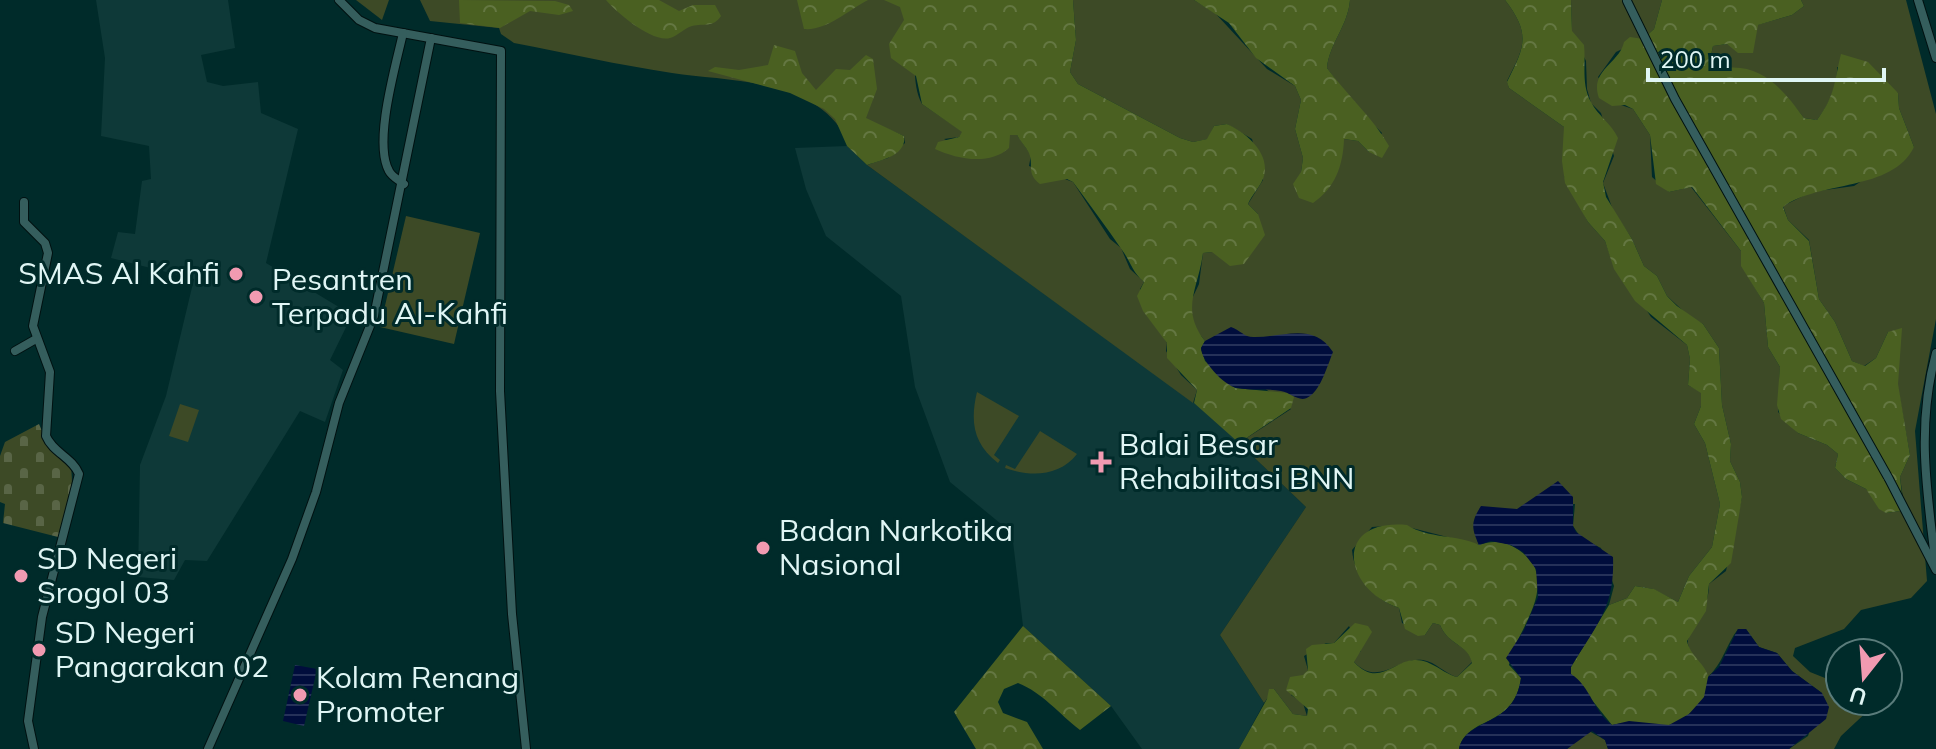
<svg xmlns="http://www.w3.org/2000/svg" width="1936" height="749" font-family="Mulish,sans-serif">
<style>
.built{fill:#0e3938}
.green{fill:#3d4a26}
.forest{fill:url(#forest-crowns)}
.cemetery{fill:url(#cemetery-stones)}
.water{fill:url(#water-rules)}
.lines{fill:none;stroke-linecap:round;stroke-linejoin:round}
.minor-casing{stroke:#011;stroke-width:10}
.minor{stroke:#355e5d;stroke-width:8}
.poi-dot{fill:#f19ab1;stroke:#002b2a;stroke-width:3}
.labels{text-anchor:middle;stroke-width:6;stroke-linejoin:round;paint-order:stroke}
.poi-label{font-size:30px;fill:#e0f6f5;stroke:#002b2a;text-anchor:start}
</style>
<defs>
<pattern id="forest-crowns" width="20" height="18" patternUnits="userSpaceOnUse" patternTransform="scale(2)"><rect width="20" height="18" fill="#4a6021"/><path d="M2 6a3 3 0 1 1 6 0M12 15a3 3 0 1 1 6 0" fill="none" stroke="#647742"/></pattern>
<pattern id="cemetery-stones" width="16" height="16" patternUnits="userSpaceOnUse" patternTransform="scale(2)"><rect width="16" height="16" fill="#3d4a26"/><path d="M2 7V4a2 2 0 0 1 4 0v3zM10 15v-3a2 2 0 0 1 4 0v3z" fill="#596546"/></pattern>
<pattern id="water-rules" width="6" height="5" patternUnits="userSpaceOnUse" patternTransform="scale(2)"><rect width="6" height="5" fill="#000d3c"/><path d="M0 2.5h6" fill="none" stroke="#253159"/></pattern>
</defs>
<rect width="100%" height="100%" fill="#002b2a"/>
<!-- built -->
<g class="built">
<polygon points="96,0 228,0 235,48 201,55 207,82 223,86 258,82 261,113 298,129 266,263 352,315 330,360 343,370 325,422 300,411 207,561 185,560 174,580 138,577 140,465 166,396 194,279 111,258 118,232 135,234 142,181 151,179 149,146 101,136 105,58"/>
<polygon points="847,146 867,165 1208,413 1306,507 1220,635 1264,703 1239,749 1142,749 1111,706 1023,626 1012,533 950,482 915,387 901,296 826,236 806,189 795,148"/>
</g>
<!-- green -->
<g class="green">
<polygon points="356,0 389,0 382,20"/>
<path d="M420,0H922C920,31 907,76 922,104L963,132L959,137L944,139L981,158L995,153L1010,134L1017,135L1031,155L1029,166L1073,182L1110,239L1121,248L1130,269L1144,282L1140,289C1148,317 1154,320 1167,343L1166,351L1181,375L1197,390L1193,403L867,165L888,158L905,143L904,136L869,121L847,140C816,77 730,82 672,73C619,65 566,53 514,43L501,34L499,28L430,21Z"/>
<path d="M1073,0H1194L1215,13L1267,69L1295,86L1301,100L1295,129L1303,158L1301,172L1344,139L1358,141L1369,152L1382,133L1354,105L1327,68C1329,44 1348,26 1350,0H1505C1531,34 1525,46 1507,81L1509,88L1564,127V176L1588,222L1605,241L1610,255L1651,317L1687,345L1690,359L1688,385L1701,392V406L1694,424L1705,443L1720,504L1712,547L1689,576L1678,602L1653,589L1635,586L1627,598L1609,605L1614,586L1601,548L1581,538L1573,526L1575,504L1523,506L1477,540L1479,545L1400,525L1372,527L1352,550C1354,576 1374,600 1399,608L1402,623L1425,635L1433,623L1440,625C1449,646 1468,644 1472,662L1457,677C1445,674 1436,662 1423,660C1398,656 1379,688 1354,662L1355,655L1361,651L1349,626L1334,643H1326L1304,656L1308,670L1291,695L1303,703L1307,716L1293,714L1274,689L1264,703L1220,635L1306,507L1239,443L1291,409L1205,341L1192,324L1190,303L1199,284L1203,253L1212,252L1258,214L1248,204L1263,180L1252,139L1227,124L1214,126L1208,139L1193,142L1180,138L1078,84L1070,72L1076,40Z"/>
<path d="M1571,0H1662L1654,29L1643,39L1616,52L1598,77L1618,104L1633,109L1650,135L1652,177L1669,192L1691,187L1741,251L1742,266L1764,303L1768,347L1780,367L1778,412L1798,433L1827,445L1838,454L1835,468L1846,479L1866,489L1886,513L1900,511L1903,498L1900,477L1910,455L1888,332L1876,358L1864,366L1852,361L1835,322L1819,299L1809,240L1788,220L1783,206L1811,192L1854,186L1914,147L1899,108L1898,93L1837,67C1838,87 1829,104 1817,120L1804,118C1785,93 1753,62 1719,69L1710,60L1713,46L1727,44L1752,53L1757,25L1792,15L1804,6L1801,0H1906L1936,114V319L1915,431L1927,581L1911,598L1861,610L1844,629L1795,648L1793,656L1810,672L1840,684V701H1869L1872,707L1841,736L1834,749H1789L1808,736L1822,693L1792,671L1777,653L1759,647L1746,629H1738C1726,645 1723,663 1708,677C1703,667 1689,655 1688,644C1686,631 1710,610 1709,584L1726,571L1742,497L1740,482L1730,461L1731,444L1722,405L1719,348L1703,324L1690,317L1667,296L1657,276L1644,266L1632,239L1613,210L1603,183L1614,156L1601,113L1591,103L1587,89L1586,61L1572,32Z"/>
<polygon points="406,216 480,233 454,344 380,327"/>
<path d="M977,392L1019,416L994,455L1000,460L998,463C973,444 970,421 977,392Z"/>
<polygon points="180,404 199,410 188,442 169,436"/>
<path d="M1040,431L1077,454C1059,477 1030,477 1005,468L1006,465L1015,469Z"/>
<polygon points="1589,731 1605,740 1608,749 1567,749"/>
</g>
<!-- forest -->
<g class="forest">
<polygon points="459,0 555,1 569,5 573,11 559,15 530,11 500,28 460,23"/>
<path d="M606,0H659L679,11L693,5H715L721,16C713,28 704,23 692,26C684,28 678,36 670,38C652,43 616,12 606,0Z"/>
<path d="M797,0H868C847,11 826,31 804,29Z"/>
<path d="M884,0H1073L1076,40L1070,72L1078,84L1180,138L1193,142L1207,139L1214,126L1227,124C1247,133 1274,156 1262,181C1258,189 1252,195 1248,204L1258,214L1265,235L1244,264L1230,266L1212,252L1203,253C1198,290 1180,309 1205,341L1201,348L1205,361L1235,388L1288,393L1294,397L1291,408L1239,443L1194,403L1197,390L1167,358V343L1143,311L1137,296L1144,282C1132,272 1131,262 1122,250C1107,228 1090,205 1073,182L1067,179L1040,184C1026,173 1034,166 1029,153C1026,147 1020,141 1017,135H1010L1009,148C989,166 957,159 935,149L938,142L959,137L962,132L922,104L916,76L891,58L889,44L904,20L900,7Z"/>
<path d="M1194,0H1350C1348,26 1329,44 1327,68C1346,94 1374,119 1389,146L1382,158L1369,152L1358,141L1344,139C1343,166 1335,188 1313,203L1299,198L1293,184L1301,172L1303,158L1295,129L1301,100L1295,86L1256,58L1229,23Z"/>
<path d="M1505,0H1571L1572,31L1584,45C1586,64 1581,85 1591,102C1598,116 1611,123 1618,138L1603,182L1606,197L1632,239L1644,266L1657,276L1667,296L1677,306L1703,324L1719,348L1722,405L1731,444L1730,461L1740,482L1742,497L1731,563L1709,584L1706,611L1687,641C1690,656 1706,664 1709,679C1712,698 1685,721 1669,725C1650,729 1632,720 1612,725L1571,674V667L1609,605L1627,598L1635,586L1654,589L1678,602L1689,576L1712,547L1720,504L1705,443L1694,424L1701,406V393L1688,385L1690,359L1687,345L1635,301L1614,269L1605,241L1588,222L1565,183L1562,161L1564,127L1509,88L1507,82C1525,46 1531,34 1505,0Z"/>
<path d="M1662,0H1801L1804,6L1792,15L1758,25L1753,53H1738L1727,44L1713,46L1710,60L1719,69C1760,61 1782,88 1804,118L1817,120C1836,94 1834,82 1841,54L1868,62L1898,93L1899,108L1914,147C1892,192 1819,180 1783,207L1788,220L1809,241L1819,299L1835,322L1852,361L1865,366L1876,358L1888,332L1902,328L1898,384L1910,455L1900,477L1903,505L1900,511L1886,513L1879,509L1866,489L1846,479L1835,468L1838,454L1827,445L1798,433L1781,419L1777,405L1780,367L1768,347L1764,303L1741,266V251L1692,187L1669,192L1656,184L1650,135L1633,109L1625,105L1612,106L1599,98C1589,70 1620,63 1624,42L1630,37L1643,39L1654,29Z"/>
<path d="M774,45L795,51L802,73L816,90L836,69L850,70L866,55L873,59L877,89L866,118L904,136C907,155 882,160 867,165L847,146L835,119L824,109L790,93L708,71L715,67L739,70L768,65Z"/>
<path d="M1407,525C1429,539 1456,534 1479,545C1501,537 1518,546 1533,563C1550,599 1516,631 1509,665L1521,678C1514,729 1467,715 1459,749H1239L1267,699L1269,689H1274L1293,714L1307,716L1308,709L1286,690L1290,677L1303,675L1308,670L1306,649L1312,645L1334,643L1355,623L1368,626L1372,632L1354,662C1378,688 1393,661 1414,660C1431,659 1442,673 1457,677L1472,663C1468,644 1449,646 1440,625L1433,623L1425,635L1418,636L1405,629L1399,608C1342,589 1333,518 1407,525Z"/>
<path d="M1023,626L1111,706L1080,730C1058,713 1043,693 1018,683L1004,689L998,702L1003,713L1027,722L1043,749H976L954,712Z"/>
</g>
<!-- cemetery -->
<path class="cemetery" d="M39,424L48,445L70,461C75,490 70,510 58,537L3,523L5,504L0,502V456L5,442Z"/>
<!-- water -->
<g class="water">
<path d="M1231,327C1240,330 1245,338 1255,337C1284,337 1314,322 1333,352C1328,364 1321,389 1310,396C1300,404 1292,393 1281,391C1267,388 1251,391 1237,388C1224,386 1201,360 1201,348L1205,341Z"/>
<path d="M1558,481L1573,497V526L1576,532L1613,557C1615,608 1596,625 1571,667V674C1591,687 1593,711 1612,725L1629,721L1669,725L1689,714L1704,697L1708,677L1719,667L1738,629H1746L1759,647L1777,653L1792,671L1822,693L1829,707L1826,719L1789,749H1608L1605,740L1592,731L1567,749H1459C1467,716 1514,729 1521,678L1506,658L1524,630L1538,597L1536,569L1523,552L1511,545L1491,541L1479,545C1472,529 1470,523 1481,506L1517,509Z"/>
<polygon points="295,665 317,669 304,726 283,721"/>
</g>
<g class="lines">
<defs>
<g id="minor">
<polyline points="339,0 359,20 375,28 501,51 500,391 512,614 526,749"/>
<polyline points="1918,0 1936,58"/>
<polyline points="1627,1 1675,99 1889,479 1936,570"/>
<path d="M403,33C396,65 373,142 389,171C392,177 399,180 404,184"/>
<path d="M24,202V222L45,243L48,253L33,326L50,372L46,436C53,453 72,457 79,474L42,617L28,721L34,749"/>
<polyline points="15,351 36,339"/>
<path d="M1936,566C1927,493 1916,426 1936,353"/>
<polyline points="208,749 292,559 316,492 339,403 374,316 431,38"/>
</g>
</defs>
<!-- minor casing -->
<use href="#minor" class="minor-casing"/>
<!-- minor -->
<use href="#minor" class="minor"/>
</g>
<!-- markers -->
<g class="poi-dot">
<circle cx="236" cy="274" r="8"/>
<circle cx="256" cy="297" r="8"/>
<path d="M1097 450h8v8h8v8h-8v8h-8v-8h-8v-8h8z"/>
<circle cx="763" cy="548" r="8"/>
<circle cx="21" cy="576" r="8"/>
<circle cx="39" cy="650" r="8"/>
<circle cx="300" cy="695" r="8"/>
</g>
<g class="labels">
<!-- poi labels -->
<g class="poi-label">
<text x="220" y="284" text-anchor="end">SMAS Al Kahfi</text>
<text x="272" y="290">Pesantren<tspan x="272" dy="34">Terpadu Al-Kahfi</tspan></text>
<text x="1119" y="455">Balai Besar<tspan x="1119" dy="34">Rehabilitasi BNN</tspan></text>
<text x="779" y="541">Badan Narkotika<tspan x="779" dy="34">Nasional</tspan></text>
<text x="37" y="569">SD Negeri<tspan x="37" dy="34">Srogol 03</tspan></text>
<text x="55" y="643">SD Negeri<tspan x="55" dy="34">Pangarakan 02</tspan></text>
<text x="316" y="688">Kolam Renang<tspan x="316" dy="34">Promoter</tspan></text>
</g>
</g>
<!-- north arrow -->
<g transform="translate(1864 677) rotate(197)"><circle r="38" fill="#002b2a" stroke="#5a7c7b" stroke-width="2"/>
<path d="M0-6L14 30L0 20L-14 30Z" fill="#f19ab1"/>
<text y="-12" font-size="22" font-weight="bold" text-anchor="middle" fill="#e0f6f5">U</text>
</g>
<!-- scale -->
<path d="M1648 68v12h236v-12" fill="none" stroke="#e0f6f5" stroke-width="4"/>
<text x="1660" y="68" font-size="24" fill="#e0f6f5" stroke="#002b2a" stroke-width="6" paint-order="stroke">200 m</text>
</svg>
